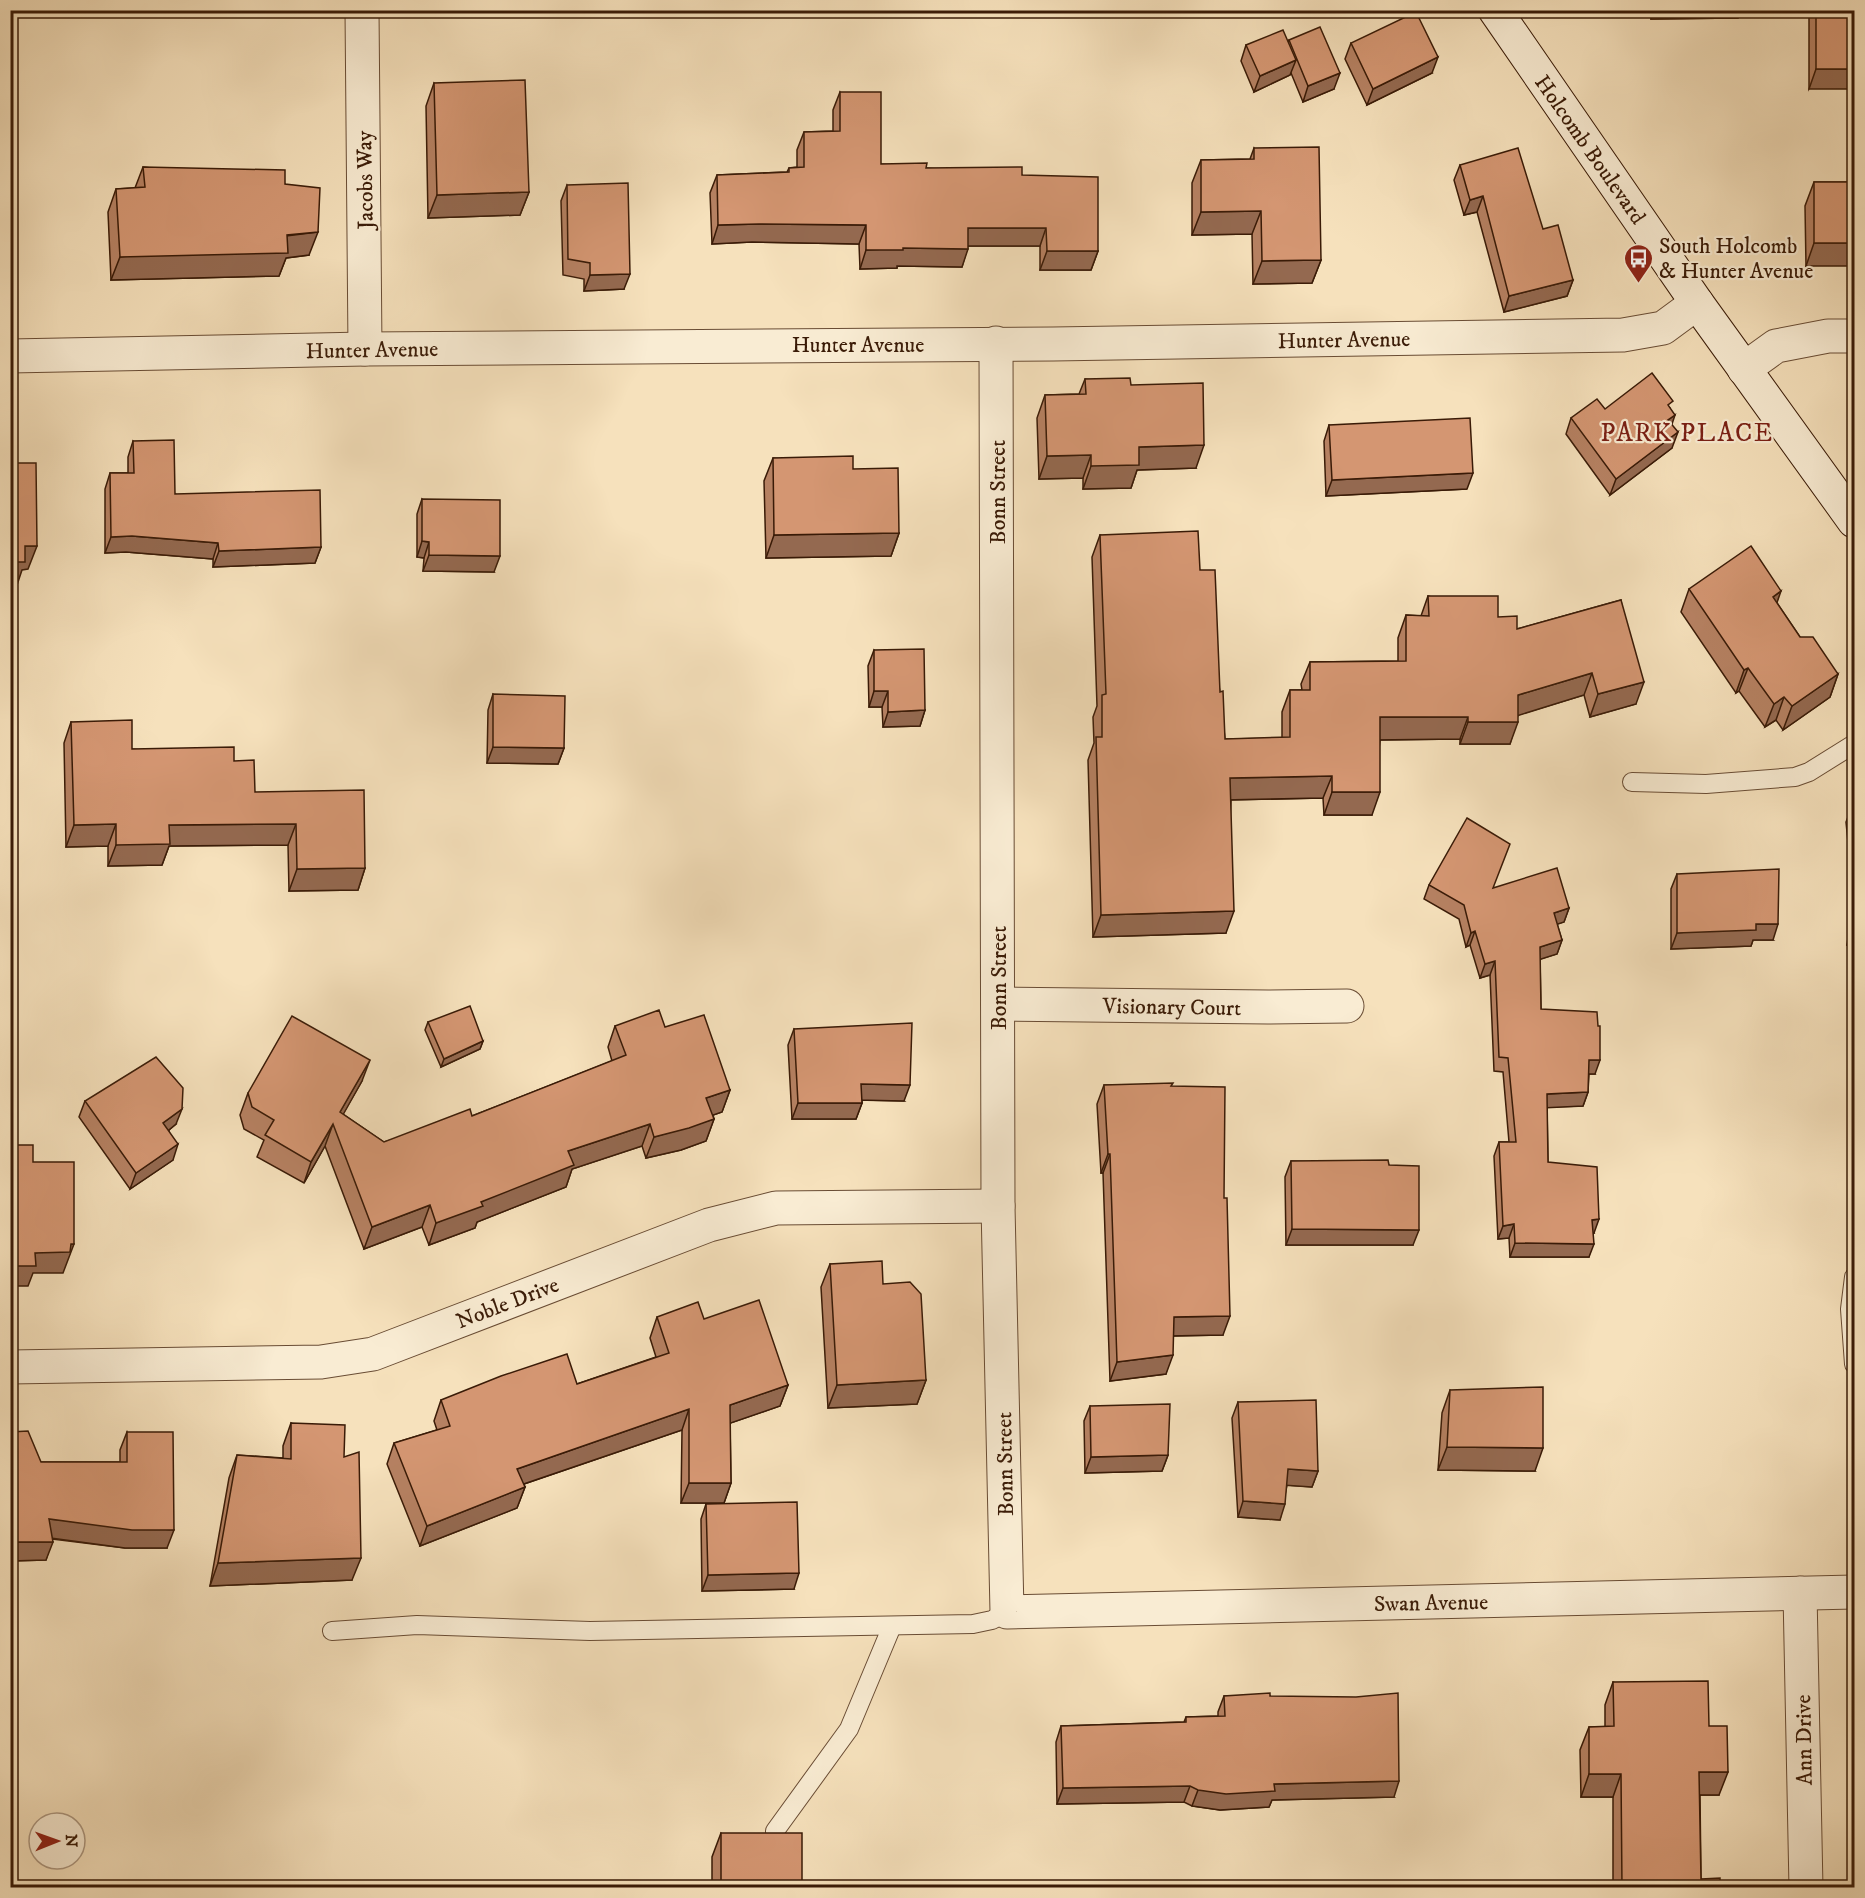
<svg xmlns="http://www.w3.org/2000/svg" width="1865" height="1898" font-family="'IM FELL DW Pica',serif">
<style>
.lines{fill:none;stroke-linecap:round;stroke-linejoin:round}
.lane-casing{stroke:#694c34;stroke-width:20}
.street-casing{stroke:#694c34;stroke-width:35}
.secondary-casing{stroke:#3a1b07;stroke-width:35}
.lane{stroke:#f9ecd3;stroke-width:18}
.street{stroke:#f9ecd3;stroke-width:33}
.secondary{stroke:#f9ecd3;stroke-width:33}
.wall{fill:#b68162;stroke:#3a1b07;stroke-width:1.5}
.shaded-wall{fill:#946950;stroke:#3a1b07;stroke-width:1.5}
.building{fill:#d49672;stroke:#3a1b07;stroke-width:1.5}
.labels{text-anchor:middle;stroke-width:4.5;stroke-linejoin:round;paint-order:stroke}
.street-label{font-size:22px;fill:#3a1b07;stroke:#f9ecd3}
.poi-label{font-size:22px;fill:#3a1b07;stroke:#f9ecd3;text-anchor:start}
.quarter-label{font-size:26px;letter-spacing:1.5px;fill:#7a1f14;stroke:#f9ecd3}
</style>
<rect width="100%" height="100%" fill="#f6e1bc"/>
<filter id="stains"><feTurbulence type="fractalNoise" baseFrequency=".00333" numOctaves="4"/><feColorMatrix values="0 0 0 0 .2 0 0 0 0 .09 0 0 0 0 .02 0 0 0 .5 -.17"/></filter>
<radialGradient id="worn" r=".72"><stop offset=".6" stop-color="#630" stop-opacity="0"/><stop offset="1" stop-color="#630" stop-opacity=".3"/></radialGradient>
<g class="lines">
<defs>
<g id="lane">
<polyline points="1632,782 1706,784 1795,777 1809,772 1854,744"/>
<polyline points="1854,1277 1850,1309 1854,1364"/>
<polyline points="332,1631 417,1625 590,1631 973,1624 992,1620 1007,1612"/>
<polyline points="775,1831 849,1729 892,1626"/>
</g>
<g id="street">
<polyline points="362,10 365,349"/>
<polyline points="996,343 998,1206 1007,1612 1854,1592"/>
<polyline points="10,356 365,349 1053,344 1623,335 1663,328 1697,303"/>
<polyline points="1744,369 1776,346 1828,336 1854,336"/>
<polyline points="998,1004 1268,1007 1347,1006"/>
<polyline points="10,1367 321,1362 373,1354 709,1225 776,1208 998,1206"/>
<polyline points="1800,1593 1806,1888"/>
</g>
<polyline id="secondary" points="1495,10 1697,303 1854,521"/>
</defs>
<!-- lane casing -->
<use href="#lane" class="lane-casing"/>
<!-- street casing -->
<use href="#street" class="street-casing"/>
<!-- secondary casing -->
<use href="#secondary" class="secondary-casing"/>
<!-- lane -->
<use href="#lane" class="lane"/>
<!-- street -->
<use href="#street" class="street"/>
<!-- secondary -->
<use href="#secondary" class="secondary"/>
</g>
<!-- wall -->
<g class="wall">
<polygon points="1651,10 1741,10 1738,18 1651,19"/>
<polygon points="1809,10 1854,10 1809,89"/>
<polygon points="1289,40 1334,89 1303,102 1291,73 1290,75 1254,92 1241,61 1246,45 1288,42"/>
<polygon points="1351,43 1432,73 1367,105 1345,59"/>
<polygon points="434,83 529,192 520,215 428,218 426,106"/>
<polygon points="840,92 881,164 926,168 1022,175 1098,251 1091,270 1040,270 1040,246 968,246 962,267 897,266 897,268 860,269 859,244 752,242 712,244 710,193 717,175 787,172 789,168 797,167 797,150 804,132 833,131 833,110"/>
<polygon points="1254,148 1321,260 1312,283 1253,284 1252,234 1192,235 1192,183 1201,160 1250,159"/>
<polygon points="1460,165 1543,229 1573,280 1567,296 1504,312 1477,212 1464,215 1454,180"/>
<polygon points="143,167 285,184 309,255 286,258 279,276 111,280 108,212 116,189 135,188"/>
<polygon points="1814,182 1854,182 1806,266 1805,206"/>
<polygon points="567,185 624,289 584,291 584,279 563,275 561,201"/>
<polygon points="1085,379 1131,385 1196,468 1137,470 1131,488 1083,489 1083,478 1039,479 1037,418 1045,395 1079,394"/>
<polygon points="1670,408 1672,448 1610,495 1566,434 1571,418 1605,409"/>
<polygon points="1329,425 1467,489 1326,496 1324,441"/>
<polygon points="133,441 175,494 321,547 315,563 213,567 213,559 126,552 105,553 105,489 110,473 128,473 128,457"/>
<polygon points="773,458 853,469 899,533 891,556 766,558 764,481"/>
<polygon points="422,499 494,572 423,571 424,558 417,557 417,514"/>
<polygon points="1100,535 1200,570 1220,692 1225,739 1282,738 1282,712 1290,690 1302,690 1301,684 1310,662 1398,661 1398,638 1406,615 1421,616 1428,596 1498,617 1517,629 1621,600 1636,704 1590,717 1584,695 1518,715 1510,744 1460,744 1460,739 1380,740 1372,815 1324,815 1323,798 1231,800 1226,933 1093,937 1088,760 1094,743 1093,717 1097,706 1092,557"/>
<polygon points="1689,589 1777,603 1800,637 1838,674 1830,697 1783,730 1776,720 1765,727 1739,691 1736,693 1681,612"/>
<polygon points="874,650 925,710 920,726 883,727 882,707 869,707 868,666"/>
<polygon points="493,694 564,748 558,764 487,763 488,710"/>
<polygon points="71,722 132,749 234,761 255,792 365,868 358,890 289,891 288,845 169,846 162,865 108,866 108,846 66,847 64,743"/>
<polygon points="1854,801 1854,945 1847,945 1851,915 1851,872 1846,822"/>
<polygon points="1677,874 1773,940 1753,940 1751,946 1671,949 1671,889"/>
<polygon points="1429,885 1494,888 1569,908 1564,922 1557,924 1562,940 1557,954 1540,959 1541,1009 1595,1074 1589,1074 1588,1092 1583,1106 1547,1107 1548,1162 1594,1233 1593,1233 1589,1257 1510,1257 1509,1238 1498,1239 1494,1156 1499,1142 1509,1142 1503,1072 1494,1071 1490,975 1480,978 1470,945 1466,947 1459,919 1424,899"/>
<polygon points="428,1022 483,1041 480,1049 441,1067 425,1030"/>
<polygon points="615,1026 665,1027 730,1090 722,1112 713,1115 714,1119 706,1141 681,1150 646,1158 642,1146 572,1169 566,1187 477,1222 475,1228 429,1245 422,1227 364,1249 325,1146 304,1183 257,1157 264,1140 244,1129 240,1115 248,1093 362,1081 343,1114 384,1142 472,1116 612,1061 608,1047"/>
<polygon points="794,1029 904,1101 862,1100 862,1103 856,1119 792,1119 788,1045"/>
<polygon points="1104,1085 1171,1086 1223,1335 1173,1336 1166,1374 1110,1381 1103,1173 1101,1173 1097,1104"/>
<polygon points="85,1101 176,1124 169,1130 173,1160 130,1189 79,1117"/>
<polygon points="1291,1161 1389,1165 1413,1245 1286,1245 1285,1177"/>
<polygon points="830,1264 883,1284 926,1380 917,1404 828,1408 821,1287"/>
<polygon points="657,1317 704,1319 788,1385 780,1406 730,1423 731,1483 724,1503 794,1589 702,1591 701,1519 706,1504 718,1503 681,1503 682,1430 524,1484 525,1487 517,1508 420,1546 387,1464 394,1443 437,1430 434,1421 441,1400 577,1384 656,1357 650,1338"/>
<polygon points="1450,1390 1535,1471 1438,1470 1442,1413"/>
<polygon points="1238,1402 1318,1471 1312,1487 1287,1485 1280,1520 1238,1517 1232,1418"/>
<polygon points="1090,1406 1168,1455 1162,1471 1085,1473 1084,1421"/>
<polygon points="291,1423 344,1457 352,1580 210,1586 229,1478 237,1455 283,1458 283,1446"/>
<polygon points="10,1432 41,1462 120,1462 120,1450 127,1432 167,1548 125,1548 52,1539 46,1560 10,1561"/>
<polygon points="1613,1682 1709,1726 1719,1795 1700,1795 1701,1879 1720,1887 1613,1887 1613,1797 1581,1797 1580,1750 1589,1727 1605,1727 1605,1705"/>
<polygon points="1224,1696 1270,1696 1394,1797 1272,1800 1269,1807 1220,1810 1192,1806 1184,1802 1057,1804 1056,1742 1061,1726 1184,1722 1186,1717 1218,1716 1218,1712"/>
<polygon points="721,1833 802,1887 712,1887 712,1857"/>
</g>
<!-- shaded-wall -->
<g class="shaded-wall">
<polygon points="1654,10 1741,10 1738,18 1651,19"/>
<polygon points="1438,57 1432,73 1367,105 1373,89"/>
<polygon points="1296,60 1290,75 1254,92 1260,76"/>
<polygon points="1816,69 1854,69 1854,89 1809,89"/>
<polygon points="1340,73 1334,89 1303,102 1308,86"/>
<polygon points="529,192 520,215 428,218 437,195"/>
<polygon points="1483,196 1477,212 1464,215 1470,200"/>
<polygon points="1261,211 1252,234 1192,235 1201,212"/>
<polygon points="759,224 866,225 859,244 752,242 712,244 718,225"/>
<polygon points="968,228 1046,228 1040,246 962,246"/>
<polygon points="318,232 309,255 286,258 279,276 111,280 120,257"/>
<polygon points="1814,243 1854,243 1854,266 1806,266"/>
<polygon points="903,248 968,249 962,267 897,266 897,268 860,269 866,250"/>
<polygon points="1047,251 1098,251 1091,270 1040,270"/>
<polygon points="1321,260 1312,283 1253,284 1262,261"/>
<polygon points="630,274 624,289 584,291 590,275"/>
<polygon points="1573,280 1567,296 1504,312 1509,296"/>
<polygon points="1675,415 1670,430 1668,420"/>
<polygon points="1678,432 1672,448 1610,495 1616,479"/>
<polygon points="1204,445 1196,468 1137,470 1131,488 1083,489 1091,466 1139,447"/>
<polygon points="1091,455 1083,478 1039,479 1047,456"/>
<polygon points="1473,473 1467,489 1326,496 1332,480"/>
<polygon points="899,533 891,556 766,558 774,535"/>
<polygon points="132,536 218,543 213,559 126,552 105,553 111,537"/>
<polygon points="422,541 429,542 424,558 417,557"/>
<polygon points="25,546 37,546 28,569 22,570 17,585 10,585 10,562"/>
<polygon points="321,547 315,563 213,567 219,551"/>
<polygon points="429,555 500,556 494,572 423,571"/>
<polygon points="1781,591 1773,614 1773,597"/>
<polygon points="1748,668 1739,691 1736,693 1744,670"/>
<polygon points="1592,673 1584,695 1510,718 1518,695"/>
<polygon points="1838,674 1830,697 1783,730 1792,706"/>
<polygon points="1644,682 1636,704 1590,717 1598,694"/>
<polygon points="874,691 888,691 882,707 869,707"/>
<polygon points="1784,697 1776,720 1765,727 1774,704"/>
<polygon points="925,710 920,726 883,727 888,712"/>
<polygon points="1380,717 1468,717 1460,739 1372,740"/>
<polygon points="1468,722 1518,722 1510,744 1460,744"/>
<polygon points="493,747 564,748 558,764 487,763"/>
<polygon points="1332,776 1323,798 1222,800 1230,778"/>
<polygon points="1332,792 1380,792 1372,815 1324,815"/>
<polygon points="116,824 108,846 66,847 74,825"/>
<polygon points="296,824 288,845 169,846 162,865 108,866 116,845 169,825"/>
<polygon points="365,868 358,890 289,891 297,869"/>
<polygon points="1569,908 1564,922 1549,927 1554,913"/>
<polygon points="1234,911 1226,933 1093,937 1101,915"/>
<polygon points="1756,924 1778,924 1773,940 1753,940 1751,946 1671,949 1677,933"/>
<polygon points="1854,926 1854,945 1847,945"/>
<polygon points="1475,931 1470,945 1466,947 1471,933"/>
<polygon points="1562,940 1557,954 1535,961 1540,947"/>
<polygon points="1495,961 1490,975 1480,978 1485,964"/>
<polygon points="483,1041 480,1049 441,1067 444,1059"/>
<polygon points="370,1060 362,1081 335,1129 340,1112"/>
<polygon points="1589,1060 1600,1060 1595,1074 1584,1074"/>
<polygon points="861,1084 910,1085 904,1101 855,1100"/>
<polygon points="730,1090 722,1112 699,1120 706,1098"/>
<polygon points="1588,1092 1583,1106 1542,1108 1547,1094"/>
<polygon points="798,1103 862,1103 856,1119 792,1119"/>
<polygon points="182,1109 176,1124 158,1139 163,1123"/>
<polygon points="714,1119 706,1141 681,1150 646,1158 654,1137"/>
<polygon points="333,1124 325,1146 304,1183 311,1162"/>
<polygon points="650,1124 642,1146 572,1169 566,1187 477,1222 475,1228 429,1245 436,1223 481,1202 568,1151"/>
<polygon points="178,1144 173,1160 130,1189 136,1173"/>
<polygon points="1108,1154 1110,1154 1103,1173 1101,1173"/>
<polygon points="430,1205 422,1227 364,1249 372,1227"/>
<polygon points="1599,1219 1594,1233 1587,1234 1592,1220"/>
<polygon points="1514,1224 1509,1238 1498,1239 1503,1226"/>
<polygon points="1292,1229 1419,1230 1413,1245 1286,1245"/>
<polygon points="1515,1243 1594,1244 1589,1257 1510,1257"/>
<polygon points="71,1244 74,1244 63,1273 33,1273 28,1286 10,1286 10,1266 35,1253"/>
<polygon points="1230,1316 1223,1335 1167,1336 1174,1317"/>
<polygon points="1173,1355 1166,1374 1110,1381 1117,1362"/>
<polygon points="926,1380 917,1404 828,1408 837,1385"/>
<polygon points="788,1385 780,1406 722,1426 730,1405"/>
<polygon points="689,1409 682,1430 509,1489 517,1469"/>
<polygon points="1447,1447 1543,1448 1535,1471 1438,1470"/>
<polygon points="1168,1455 1162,1471 1085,1473 1091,1457"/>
<polygon points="1288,1469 1318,1471 1312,1487 1282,1485"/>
<polygon points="689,1483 731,1483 724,1503 681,1503"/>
<polygon points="525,1487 517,1508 420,1546 427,1526"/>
<polygon points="1243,1501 1285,1504 1280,1520 1238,1517"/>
<polygon points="49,1519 174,1530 167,1548 125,1548 43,1537"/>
<polygon points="10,1542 53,1542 46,1560 10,1561"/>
<polygon points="361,1558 352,1580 210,1586 218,1563"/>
<polygon points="799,1573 794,1589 702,1591 708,1575"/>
<polygon points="1699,1772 1728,1772 1719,1795 1691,1795"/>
<polygon points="1589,1774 1621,1774 1613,1797 1581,1797"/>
<polygon points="1399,1781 1394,1797 1272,1800 1269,1807 1220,1810 1192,1806 1198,1790 1274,1784"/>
<polygon points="1190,1786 1184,1802 1057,1804 1063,1788"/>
</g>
<!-- building -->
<g class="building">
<rect x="1816" y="10" width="38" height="59"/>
<polygon points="1416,12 1438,57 1373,89 1351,43"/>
<polygon points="1320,27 1340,73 1308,86 1289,40"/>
<polygon points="1283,30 1296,60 1260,76 1246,45"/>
<polygon points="525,80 529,192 437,195 434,83"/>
<polygon points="840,92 881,92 881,164 927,163 926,168 1022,167 1022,175 1098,177 1098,251 1047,251 1046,228 968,228 968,249 903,248 903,250 866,250 866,225 759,224 718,225 717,175 789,172 789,168 804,167 804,132 840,131"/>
<polygon points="1319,147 1321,260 1262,261 1261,211 1201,212 1201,160 1254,159 1254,148"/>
<polygon points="1518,148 1543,229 1558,225 1573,280 1509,296 1483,196 1470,200 1460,165"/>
<polygon points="143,167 285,170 285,184 320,188 318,232 287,235 288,253 120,257 116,189 145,187"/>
<rect x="1814" y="182" width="40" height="61"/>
<polygon points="628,183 630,274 590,275 590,263 568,259 567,185"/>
<polygon points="1652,373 1673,401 1668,405 1675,415 1668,420 1678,432 1616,479 1571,418 1597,399 1605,409"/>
<polygon points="1130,378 1131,385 1203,383 1204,445 1139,447 1139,465 1091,466 1091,455 1047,456 1045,395 1086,394 1085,379"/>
<polygon points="1470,418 1473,473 1332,480 1329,425"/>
<polygon points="174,440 175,494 320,490 321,547 219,551 218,543 132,536 111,537 110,473 134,473 133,441"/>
<polygon points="853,456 853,469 898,468 899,533 774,535 773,458"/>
<polygon points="10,463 36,463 37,546 25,546 25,562 10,562"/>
<polygon points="422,499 500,500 500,556 429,555 429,542 422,541"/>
<polygon points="1198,531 1200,570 1215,570 1220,692 1223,691 1225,739 1290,737 1290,690 1310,690 1310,662 1406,661 1406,615 1429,616 1428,596 1498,596 1498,617 1517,616 1517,629 1621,600 1644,682 1598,694 1592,673 1518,695 1518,722 1468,722 1468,717 1380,717 1380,792 1332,792 1332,776 1230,778 1234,911 1101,915 1096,737 1102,737 1102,695 1106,694 1100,535"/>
<polygon points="1751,546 1781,591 1773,597 1800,637 1813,637 1838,674 1792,706 1784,697 1774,704 1748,668 1744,670 1689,589"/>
<polygon points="924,649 925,710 888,712 888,691 874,691 874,650"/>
<polygon points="493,694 565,696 564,748 493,747"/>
<polygon points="132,720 132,749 234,747 234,761 254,760 255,792 364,790 365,868 297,869 296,824 169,825 170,844 116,845 116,824 74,825 71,722"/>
<polygon points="1467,818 1510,844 1493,888 1557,868 1569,908 1554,913 1562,940 1540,947 1541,1009 1597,1012 1598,1026 1600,1026 1600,1060 1589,1060 1588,1092 1547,1094 1548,1162 1597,1167 1599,1219 1592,1220 1594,1244 1515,1243 1514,1224 1503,1226 1499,1142 1516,1142 1508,1058 1499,1057 1495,961 1485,964 1475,931 1471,933 1464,905 1429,885"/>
<polygon points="1779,869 1778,924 1756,924 1756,930 1677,933 1677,874"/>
<polygon points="470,1006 483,1041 444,1059 428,1022"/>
<polygon points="659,1010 665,1027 704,1015 730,1090 706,1098 714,1119 689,1128 654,1137 650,1124 568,1151 574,1165 481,1202 483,1206 436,1223 430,1205 372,1227 333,1124 311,1162 265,1135 274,1120 252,1107 248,1093 292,1016 370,1060 340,1112 384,1142 470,1109 472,1116 626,1055 615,1026"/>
<polygon points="912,1023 910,1085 861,1084 862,1103 798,1103 794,1029"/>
<polygon points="156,1057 183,1088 182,1109 163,1123 178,1144 136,1173 85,1101"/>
<polygon points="1173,1083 1171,1086 1225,1087 1224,1198 1227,1198 1230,1316 1174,1317 1173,1355 1117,1362 1110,1154 1108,1154 1104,1085"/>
<polygon points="10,1145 33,1145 33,1162 74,1162 74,1244 71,1244 70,1252 35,1253 36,1266 10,1266"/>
<polygon points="1388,1160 1389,1165 1419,1166 1419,1230 1292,1229 1291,1161"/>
<polygon points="882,1261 883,1284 910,1282 921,1294 926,1380 837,1385 830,1264"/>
<polygon points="759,1300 788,1385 730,1405 731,1483 689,1483 689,1409 517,1469 525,1487 427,1526 394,1443 450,1426 441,1400 501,1376 567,1354 577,1384 669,1353 657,1317 698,1302 704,1319"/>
<polygon points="1543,1387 1543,1448 1447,1447 1450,1390"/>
<polygon points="1316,1400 1318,1471 1288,1469 1285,1504 1243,1501 1238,1402"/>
<polygon points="1170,1404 1168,1455 1091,1457 1090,1406"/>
<polygon points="291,1423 345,1425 344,1457 359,1452 361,1558 218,1563 237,1455 291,1459"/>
<polygon points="28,1431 41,1462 127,1462 127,1432 173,1432 174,1530 132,1530 49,1519 53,1542 10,1542 10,1432"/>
<polygon points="797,1502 799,1573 708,1575 706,1504"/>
<polygon points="1708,1681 1709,1726 1727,1726 1728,1772 1699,1772 1701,1879 1720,1878 1720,1887 1622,1887 1621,1774 1589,1774 1589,1727 1614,1726 1613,1682"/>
<polygon points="1270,1693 1270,1696 1356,1697 1398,1693 1399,1781 1274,1784 1275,1791 1226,1794 1198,1790 1190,1786 1063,1788 1061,1726 1186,1722 1186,1717 1225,1716 1224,1696"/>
<rect x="721" y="1833" width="81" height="54"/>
</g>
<!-- icons -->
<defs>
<symbol id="bus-pin" viewBox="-11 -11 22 30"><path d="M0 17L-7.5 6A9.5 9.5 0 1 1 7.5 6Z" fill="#8f2418" stroke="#f9ecd3"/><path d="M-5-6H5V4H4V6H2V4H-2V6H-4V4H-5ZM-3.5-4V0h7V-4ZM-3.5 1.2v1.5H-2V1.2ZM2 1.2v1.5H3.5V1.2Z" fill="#fff"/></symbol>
</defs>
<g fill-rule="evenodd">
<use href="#bus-pin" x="1622" y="242" width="33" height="45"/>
</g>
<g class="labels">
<!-- street labels -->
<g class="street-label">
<text transform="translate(1591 149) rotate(55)" y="8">Holcomb Boulevard</text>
<text transform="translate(364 180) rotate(-91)" y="8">Jacobs Way</text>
<text transform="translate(1344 339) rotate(-1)" y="8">Hunter Avenue</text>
<text x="858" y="352">Hunter Avenue</text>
<text transform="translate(372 349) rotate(-1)" y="8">Hunter Avenue</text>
<text transform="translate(997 492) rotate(-90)" y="8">Bonn Street</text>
<text transform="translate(998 978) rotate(-90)" y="8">Bonn Street</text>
<text transform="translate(1172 1006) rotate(1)" y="8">Visionary Court</text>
<text transform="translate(507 1302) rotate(-21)" y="8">Noble Drive</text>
<text transform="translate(1004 1464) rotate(-91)" y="8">Bonn Street</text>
<text transform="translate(1431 1602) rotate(-1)" y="8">Swan Avenue</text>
<text transform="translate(1803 1740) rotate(-91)" y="8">Ann Drive</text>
</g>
<!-- poi labels -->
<g class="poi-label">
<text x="1659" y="253">South Holcomb<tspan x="1659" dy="25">&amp; Hunter Avenue</tspan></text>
</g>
<!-- quarter labels -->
<g class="quarter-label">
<text x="1687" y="441">PARK PLACE</text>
</g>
</g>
<!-- margin -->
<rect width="1865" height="1898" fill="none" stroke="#f6e1bc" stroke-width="36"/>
<rect x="12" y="12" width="1841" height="1874" fill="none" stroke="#3a1b07" stroke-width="3"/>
<rect x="18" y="18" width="1829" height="1862" fill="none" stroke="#3a1b07" stroke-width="1.5"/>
<!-- north arrow -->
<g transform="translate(57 1841) rotate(89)"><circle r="28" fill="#f9ecd3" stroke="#ad9881" stroke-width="1.5"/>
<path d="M0-4.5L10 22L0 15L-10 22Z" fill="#8f2418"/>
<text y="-9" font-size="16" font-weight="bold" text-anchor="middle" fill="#3a1b07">N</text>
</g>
<rect width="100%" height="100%" filter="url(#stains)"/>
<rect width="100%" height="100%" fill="url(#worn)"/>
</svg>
